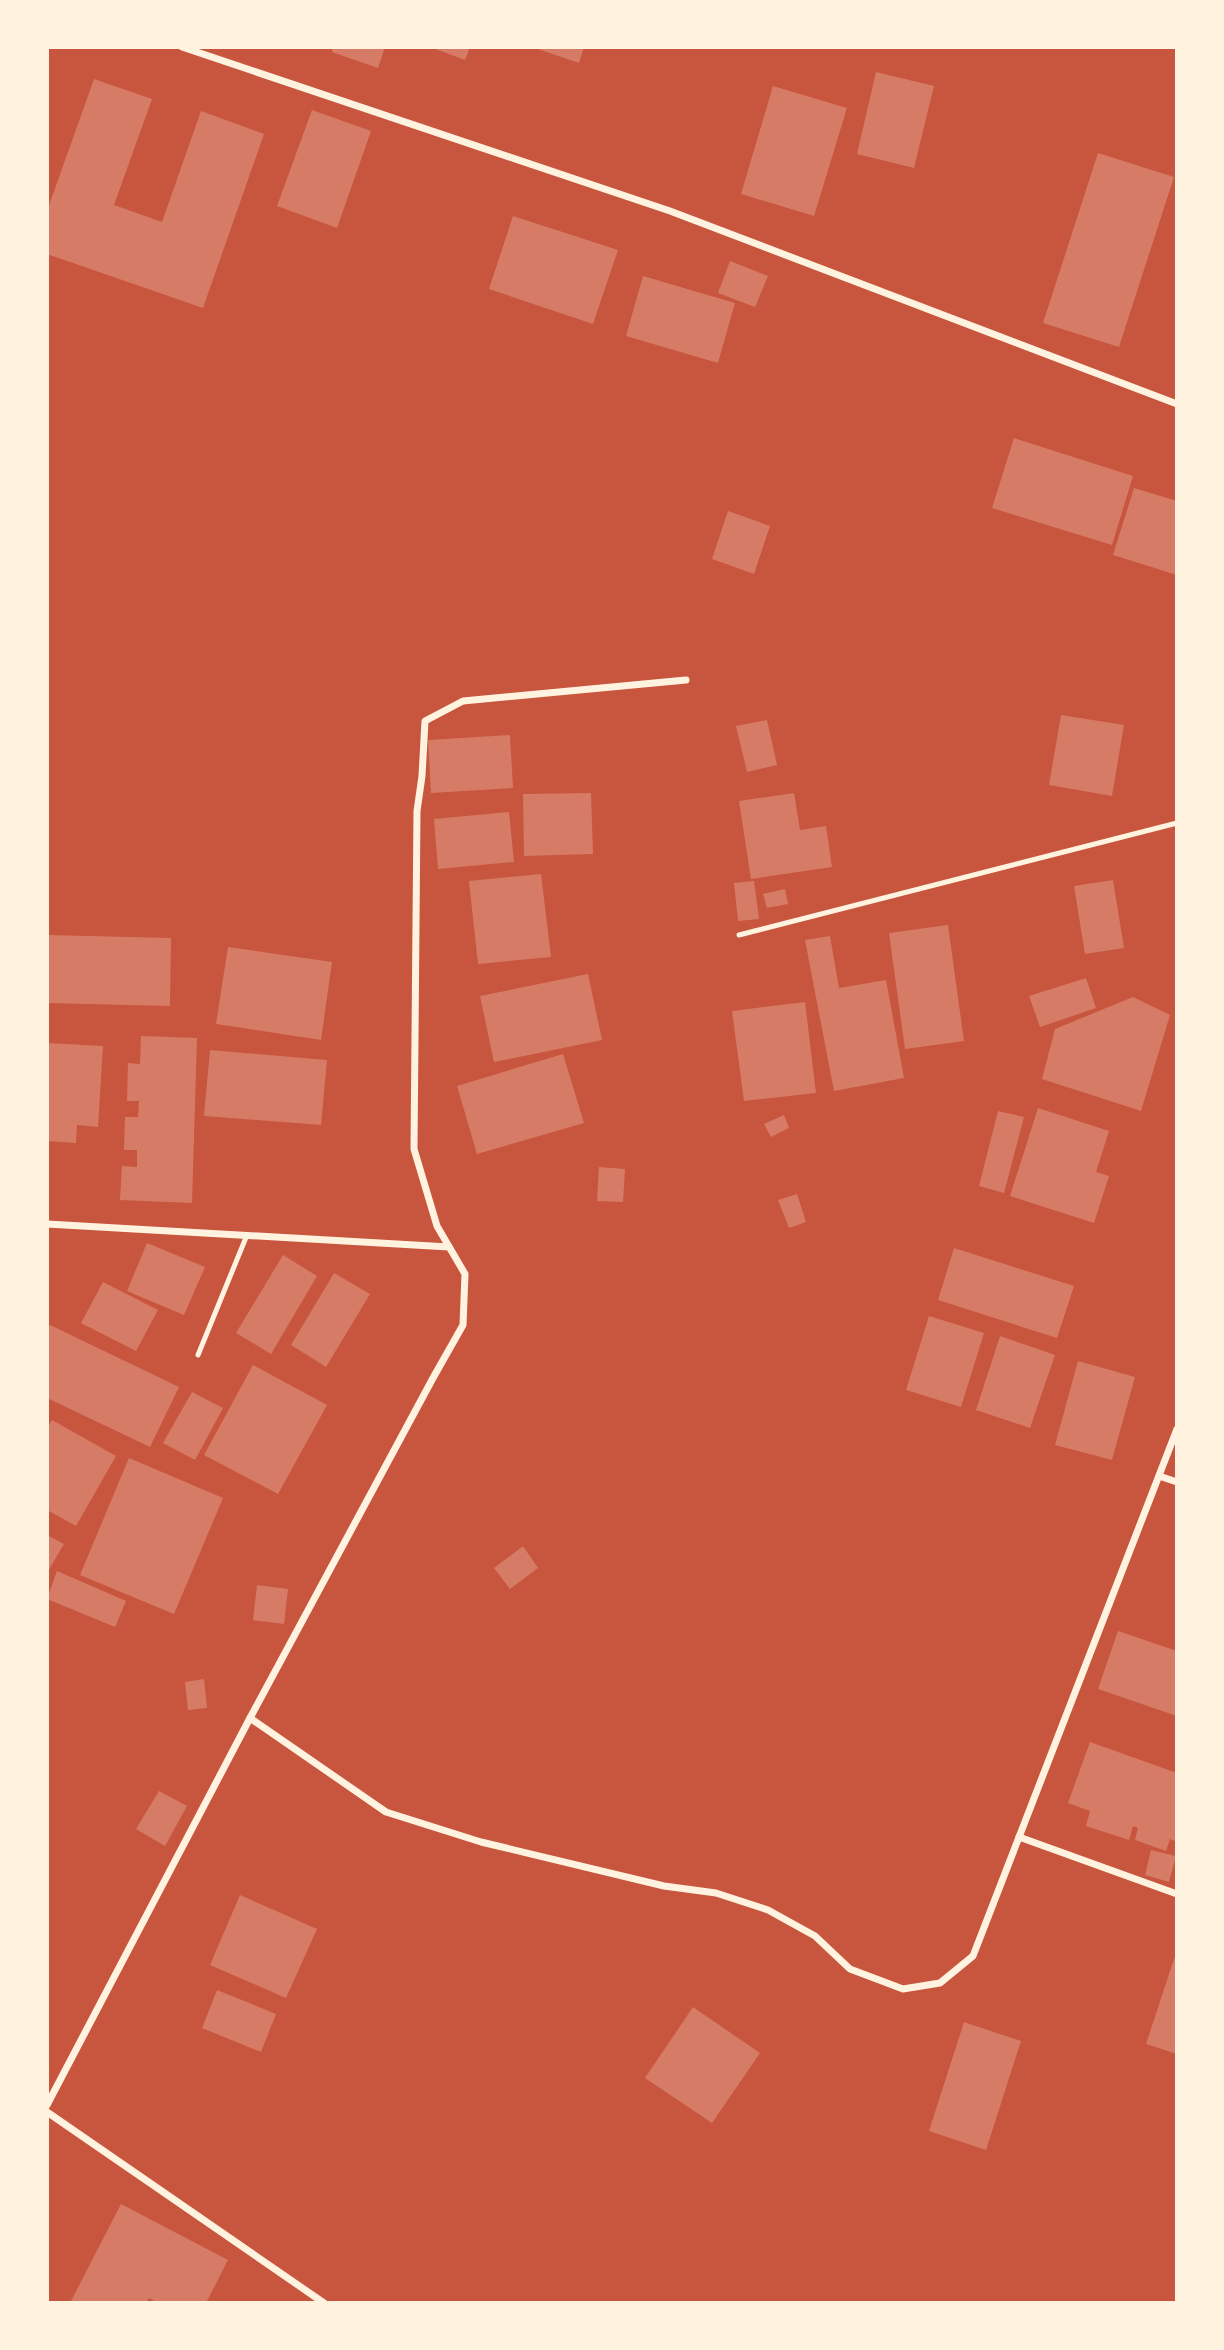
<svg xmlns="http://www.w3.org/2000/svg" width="1224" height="2350" font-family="Helvetica,sans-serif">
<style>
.building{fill:#d67c66}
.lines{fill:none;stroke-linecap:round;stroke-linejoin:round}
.service{stroke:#fff3e0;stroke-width:5}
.minor{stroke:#fff3e0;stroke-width:7}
</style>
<rect width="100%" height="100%" fill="#c8553d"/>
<!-- building -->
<g class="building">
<polygon points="333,47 385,47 378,68 332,52"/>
<polygon points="430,47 470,47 465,60"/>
<polygon points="532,47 584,47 579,63"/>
<polygon points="876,72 934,86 914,168 857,154"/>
<polygon points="94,79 152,99 114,205 162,222 201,111 264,134 203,308 47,254 47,211"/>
<polygon points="773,86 847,108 814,216 741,194"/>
<polygon points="312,110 371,131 337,228 277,206"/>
<polygon points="1098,153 1174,177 1119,347 1043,323"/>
<polygon points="513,216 618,250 593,324 489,289"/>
<polygon points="730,261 768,276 755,307 718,293"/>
<polygon points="643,276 735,303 718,363 626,336"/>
<polygon points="1014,438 1133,476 1112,545 992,508"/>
<polygon points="1134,488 1177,501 1177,575 1113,555"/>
<polygon points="728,511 770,526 754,574 712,559"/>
<polygon points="1061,715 1124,725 1112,796 1049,785"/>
<polygon points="767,720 777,765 747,772 736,726"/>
<polygon points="510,735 513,788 431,793 428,740"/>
<polygon points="591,793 593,854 524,856 523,794"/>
<polygon points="794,793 800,830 826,826 832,867 751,879 739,801"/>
<polygon points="509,812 514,862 438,869 434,819"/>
<polygon points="541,874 551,957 478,964 469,881"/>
<polygon points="1113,880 1124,948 1085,954 1074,886"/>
<polygon points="754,881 759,919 738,921 734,883"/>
<polygon points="785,889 788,904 767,908 763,894"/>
<polygon points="948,925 964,1041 905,1049 889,933"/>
<polygon points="47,935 171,938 170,1006 47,1003"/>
<polygon points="830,936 839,988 886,980 904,1078 834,1091 805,940"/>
<polygon points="228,947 332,962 321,1040 216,1024"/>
<polygon points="588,974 602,1040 494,1062 480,996"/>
<polygon points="1086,978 1096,1008 1040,1027 1029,996"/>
<polygon points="1133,997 1170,1015 1141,1111 1042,1079 1055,1029"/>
<polygon points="805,1002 816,1093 744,1101 732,1011"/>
<polygon points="141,1036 197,1038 192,1203 120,1200 122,1166 137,1167 137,1150 124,1150 125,1117 138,1117 139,1101 127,1101 128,1063 140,1064"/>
<polygon points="47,1043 103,1046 98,1127 77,1125 76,1143 47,1141"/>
<polygon points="210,1050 327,1060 321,1125 204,1116"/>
<polygon points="563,1054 584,1123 477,1154 457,1086"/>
<polygon points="1038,1108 1109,1131 1096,1172 1109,1176 1094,1223 1010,1196"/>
<polygon points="998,1111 1024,1117 1004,1193 979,1186"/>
<polygon points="784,1115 789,1128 771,1137 764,1124"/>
<polygon points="599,1167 625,1169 623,1202 597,1201"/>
<polygon points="797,1194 806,1222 789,1228 778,1200"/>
<polygon points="147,1243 205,1267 184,1315 127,1291"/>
<polygon points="954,1248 1074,1286 1057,1338 938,1300"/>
<polygon points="283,1255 317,1276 271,1354 236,1333"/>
<polygon points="334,1273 370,1294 326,1367 291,1345"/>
<polygon points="103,1282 158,1310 136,1351 81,1323"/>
<polygon points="929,1316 984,1333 961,1407 906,1390"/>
<polygon points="50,1325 179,1387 150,1447 47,1398 47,1331"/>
<polygon points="1000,1336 1055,1355 1030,1428 976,1410"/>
<polygon points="1078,1361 1135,1377 1112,1460 1055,1445"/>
<polygon points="253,1365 327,1405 278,1494 204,1455"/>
<polygon points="192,1392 223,1408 195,1460 163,1443"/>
<polygon points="52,1420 116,1456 76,1526 47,1510 47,1428"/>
<polygon points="129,1458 223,1498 174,1614 80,1575"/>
<polygon points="47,1535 64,1544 47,1573"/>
<polygon points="523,1546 538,1568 510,1589 494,1568"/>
<polygon points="57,1571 126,1601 115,1627 47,1599"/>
<polygon points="257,1585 288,1589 284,1624 253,1620"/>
<polygon points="1118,1631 1177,1651 1177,1716 1098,1689"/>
<polygon points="204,1679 207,1708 188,1710 185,1682"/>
<polygon points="1090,1742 1177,1773 1177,1842 1170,1839 1166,1851 1135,1840 1138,1828 1133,1826 1129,1840 1086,1826 1090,1811 1068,1803"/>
<polygon points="159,1791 187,1806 165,1846 136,1829"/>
<polygon points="1151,1850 1176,1856 1169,1882 1145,1875"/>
<polygon points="240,1895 317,1929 286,1998 210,1965"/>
<polygon points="1177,1950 1177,2054 1146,2044"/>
<polygon points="217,1990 276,2014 261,2052 202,2028"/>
<polygon points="693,2007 760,2053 712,2123 645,2078"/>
<polygon points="964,2022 1021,2041 986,2150 929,2131"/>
<polygon points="121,2204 228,2260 206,2303 158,2303 149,2298 146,2303 70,2303"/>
</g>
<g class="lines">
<!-- service -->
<g class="service">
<polyline points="739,935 1177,823"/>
<polyline points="198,1355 247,1235"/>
</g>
<!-- minor -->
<g class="minor">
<polyline points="182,47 670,211 1177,404"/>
<polyline points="47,1224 449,1247"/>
<polyline points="1159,1476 1177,1482"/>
<polyline points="250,1718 386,1812 481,1842 664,1886 716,1893 768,1910 815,1936 850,1969 903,1989 940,1983 973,1956 1177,1429"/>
<polyline points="1019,1837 1177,1894"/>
<polyline points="47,2105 250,1718 433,1378 463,1325 465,1274 437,1226 414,1149 417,811 422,776 425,721 463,701 686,680"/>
<polyline points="47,2112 324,2303"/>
</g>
</g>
<!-- border -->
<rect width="1224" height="2350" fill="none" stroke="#fff3e0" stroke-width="98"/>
</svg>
